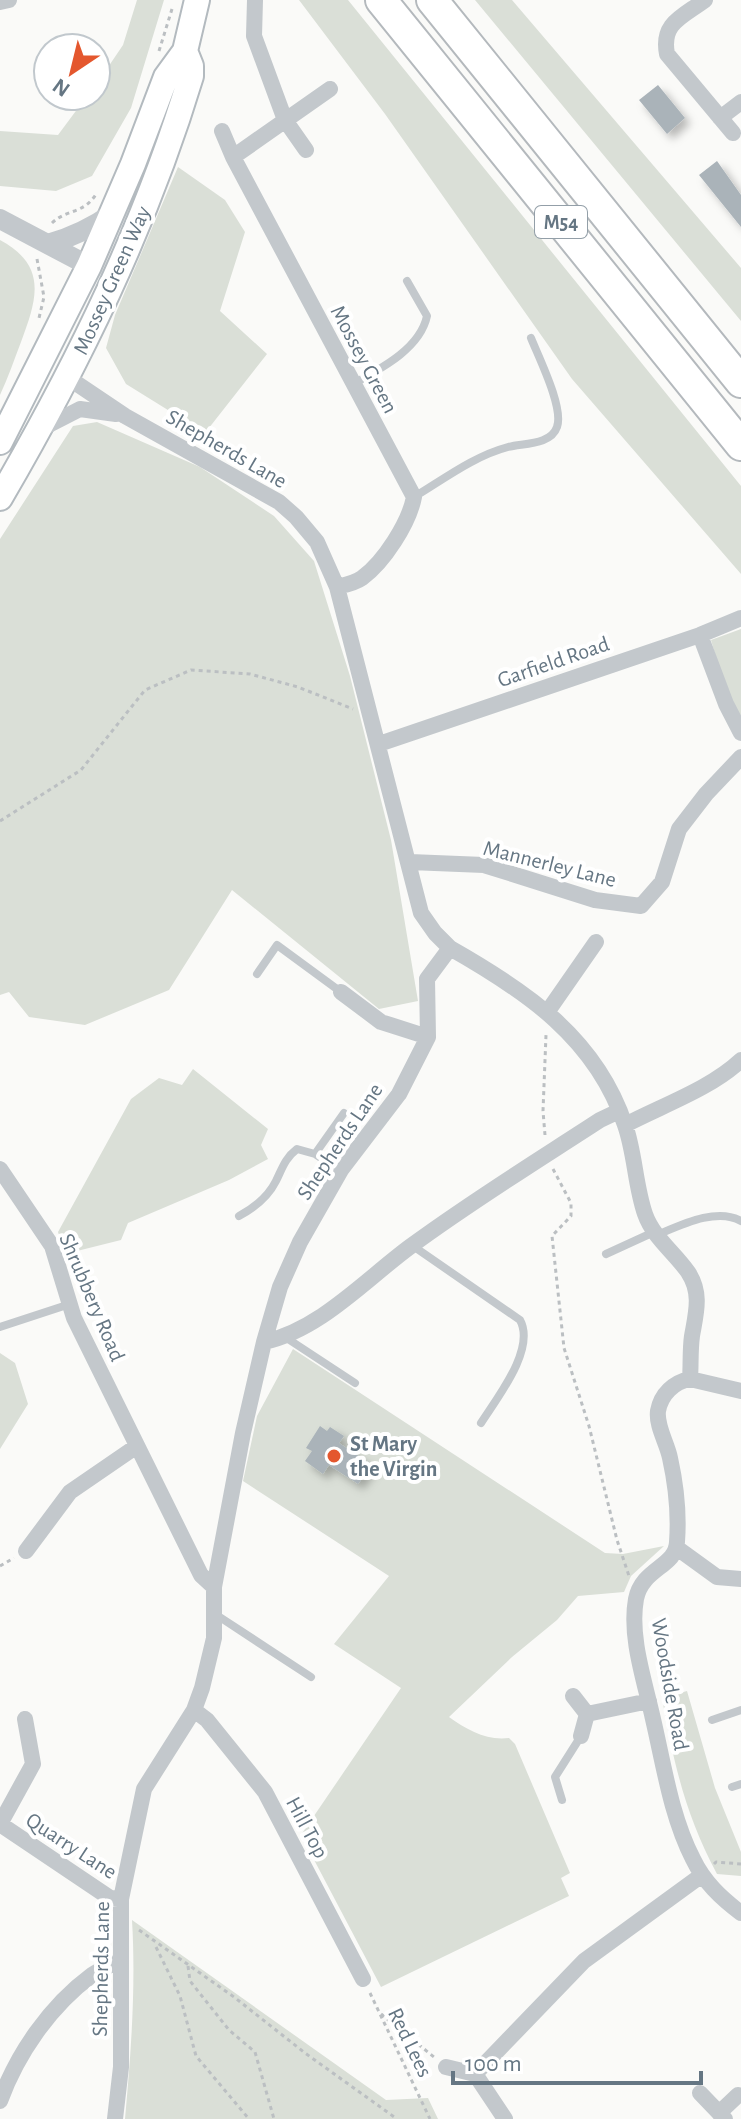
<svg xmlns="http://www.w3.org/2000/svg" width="741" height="2119" viewBox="0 0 741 2119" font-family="'Alegreya Sans',sans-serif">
  <defs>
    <filter id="shadow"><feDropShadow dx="5.5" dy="5.5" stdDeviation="4" flood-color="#0004"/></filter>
  </defs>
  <rect width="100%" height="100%" fill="#fafaf8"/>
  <path fill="#dadfd7" d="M137,0H164L131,108L92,176L56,191L0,186V131L58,135L87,96H96V85L123,45Z
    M299,0H348L741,486V574L572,379L385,114Z
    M475,0H512L741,268V321Z
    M178,167L225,200L245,232L220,311L267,354L205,433L126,384L106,348L115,315Z
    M0,240C48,266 37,299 21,342C14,360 8,378 0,395Z
    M97,422L200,467L274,516L314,561L350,676L391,840L418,1001L379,1009L232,890L169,990L85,1025L29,1017L9,992L0,995V539L73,426Z
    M741,629V722L727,696L711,640Z
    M193,1069L268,1129L261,1145L268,1159L229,1180L128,1223L121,1240L65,1254L58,1232L131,1099L159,1078L182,1085Z
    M293,1349L605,1553L623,1554L664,1546L631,1576L624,1592L578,1596L557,1620L512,1657L449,1717C467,1730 487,1741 509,1738L515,1744L570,1873L561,1878L569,1896L381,1987L301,1835L401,1688L334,1644L389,1576L243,1481L257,1416Z
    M0,1353L15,1363L28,1404L0,1449Z
    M687,1691L715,1788L741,1852V1876L717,1874C685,1814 674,1764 662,1698Z
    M132,1920L386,2100L428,2098L438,2119H125C131,2053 136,1986 132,1920Z"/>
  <path fill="#aab3b9" filter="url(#shadow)" d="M658,85L685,118L667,134L639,100Z
    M717,161L741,195V227L699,175Z
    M320,1426L327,1431L330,1427L344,1436L339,1443L372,1465L358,1484L329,1465L323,1474L305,1461L312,1451L306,1448Z"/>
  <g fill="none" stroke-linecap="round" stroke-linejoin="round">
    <defs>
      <path id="secondary" d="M0,442L89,266L133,164L166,77L185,51L197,0
        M0,498C78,364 146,225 191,76V66L185,51"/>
      <path id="motorway" d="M381,0L741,445
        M432,0L741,382"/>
    </defs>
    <use href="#secondary" stroke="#b3babf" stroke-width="28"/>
    <use href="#motorway" stroke="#b4b9bd" stroke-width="34"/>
    <path stroke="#bbbfc2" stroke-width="3" stroke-dasharray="4 4" stroke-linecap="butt" d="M159,51L172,9
      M52,223C68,208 83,215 97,193
      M37,259L44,297L39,318
      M0,821L81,770L145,690L191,670L250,674L298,687L353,709
      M545,1135L543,1111L546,1035
      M553,1169L571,1203V1216L552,1236L564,1348L589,1426L617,1540L629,1576
      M0,1566L14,1558
      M714,1864L716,1862L741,1864
      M139,1930L234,1997L305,2053L397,2119
      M156,1947L180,1996L196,2056L249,2119
      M188,1966L190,1981L229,2030L255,2052L274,2119
      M370,1993L430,2119
      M381,2014L434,2057"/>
    <path stroke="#c3c8cc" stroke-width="8" d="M353,384C380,369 420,349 427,316L407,281
      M414,497C444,479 474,456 508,447C523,443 551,445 557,427C564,408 539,358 531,338
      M257,974L277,945L341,992
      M315,1154L344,1113
      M239,1216C254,1208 268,1197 276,1181C282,1169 285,1158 297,1149L315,1154L340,1171
      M657,1235C681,1225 717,1207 741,1221
      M413,1246L520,1320C536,1349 497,1398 481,1423
      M606,1254L654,1232
      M0,1327L70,1304
      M285,1337L355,1383
      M215,1614L311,1677
      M712,1720L741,1710
      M732,1787L741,1784
      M562,1800L555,1777L581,1736"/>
    <path stroke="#c3c8cc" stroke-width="16" d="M255,0L254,36L285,120L306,150
      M705,0C682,17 661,23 667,54L733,133
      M0,2L9,0
      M720,118L741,102
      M222,131L233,157L414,497C409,523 384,562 362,578C355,583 345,585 337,587
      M233,157L330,89
      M67,377L125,416L279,502L296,517L317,542L337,587L421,913L435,933L450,948L427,979L428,1037L399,1094L341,1170L300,1242L280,1287L264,1342L243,1433L214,1587V1638L202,1688L194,1710L144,1789L121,1899V2067L115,2119
      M41,429L80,409L116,414
      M700,635L726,704L741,733
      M379,744L700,635L741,618
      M410,862L484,865L595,900L641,906L662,882L679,829L706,794L741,757
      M450,948C526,991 596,1038 625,1125C635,1153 635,1185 645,1214C653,1237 674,1252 688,1272C702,1293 696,1313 692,1336C690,1350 691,1365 690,1379C674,1382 661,1394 658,1411C656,1426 667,1443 670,1458C676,1485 679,1515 677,1542C676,1567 642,1568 636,1599C629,1637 645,1682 653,1719C664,1766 671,1816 693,1859C704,1882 721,1898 741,1913
      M341,992L381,1022L428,1037
      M548,1011L596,942
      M625,1125C663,1105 710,1089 741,1060
      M0,1169L52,1246L74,1318L201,1575L214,1587
      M264,1342C320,1330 366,1279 411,1246C472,1201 537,1161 600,1120L619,1111
      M690,1379L741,1391
      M677,1548L717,1577L741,1579
      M26,1551L70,1492L137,1446
      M573,1696L587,1714L581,1736
      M194,1710L207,1720L265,1792L363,1979
      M587,1714L649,1701
      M0,1824L110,1898L121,1899
      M0,1824L33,1764L25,1719
      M446,2067L475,2074L505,2119
      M475,2074L584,1961L702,1875
      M700,2093L725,2119
      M0,2101C17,2054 50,2006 92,1975C100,1969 111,1965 120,1961
      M719,2113L738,2095"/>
    <path stroke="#c3c8cc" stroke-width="20" d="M0,219L89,266
      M48,244C73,237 92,228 113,213"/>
    <use href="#secondary" stroke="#fff" stroke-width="24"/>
    <use href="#motorway" stroke="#fff" stroke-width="30"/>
  </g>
  <circle fill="#e4572e" stroke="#fff" stroke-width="3" cx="334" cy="1456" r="8"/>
  <g text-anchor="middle" stroke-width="8" stroke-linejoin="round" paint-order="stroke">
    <rect fill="#fff" stroke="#939fa8" stroke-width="2" x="535" y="206" width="52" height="32" rx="6"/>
    <g font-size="20" font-weight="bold" fill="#657683">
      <text x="561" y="229">M54</text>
    </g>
    <g font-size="22" fill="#657683" stroke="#fff">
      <text transform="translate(111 280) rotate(-66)" y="8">Mossey Green Way</text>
      <text transform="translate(365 359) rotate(62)" y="8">Mossey Green</text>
      <text transform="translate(227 448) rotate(30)" y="8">Shepherds Lane</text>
      <text transform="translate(553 661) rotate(-19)" y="8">Garfield Road</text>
      <text transform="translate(550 863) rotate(14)" y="8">Mannerley Lane</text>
      <text transform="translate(339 1141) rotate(-56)" y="8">Shepherds Lane</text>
      <text transform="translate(93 1297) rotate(67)" y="8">Shrubbery Road</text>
      <text transform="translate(671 1684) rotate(80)" y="8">Woodside Road</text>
      <text transform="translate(308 1827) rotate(62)" y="8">Hill Top</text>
      <text transform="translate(72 1845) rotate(33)" y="8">Quarry Lane</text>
      <text transform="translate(100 1969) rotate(-89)" y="8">Shepherds Lane</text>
      <text transform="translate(411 2042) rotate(64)" y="8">Red Lees</text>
    </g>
    <g font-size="22" font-weight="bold" fill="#657683" stroke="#fff" text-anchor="start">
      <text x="350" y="1451">St Mary<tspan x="350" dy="25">the Virgin</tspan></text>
    </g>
  </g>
  <g transform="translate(72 72) rotate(215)"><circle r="38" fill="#ffffff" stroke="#c1c8cd" stroke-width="2"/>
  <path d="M0-6L14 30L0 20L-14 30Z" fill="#e4572e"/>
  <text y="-12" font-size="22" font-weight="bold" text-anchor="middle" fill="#657683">N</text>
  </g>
  <path d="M453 2071v12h248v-12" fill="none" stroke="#657683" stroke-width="4"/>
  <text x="465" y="2071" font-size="24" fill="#657683" stroke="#ffffff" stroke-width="6" paint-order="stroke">100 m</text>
</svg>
